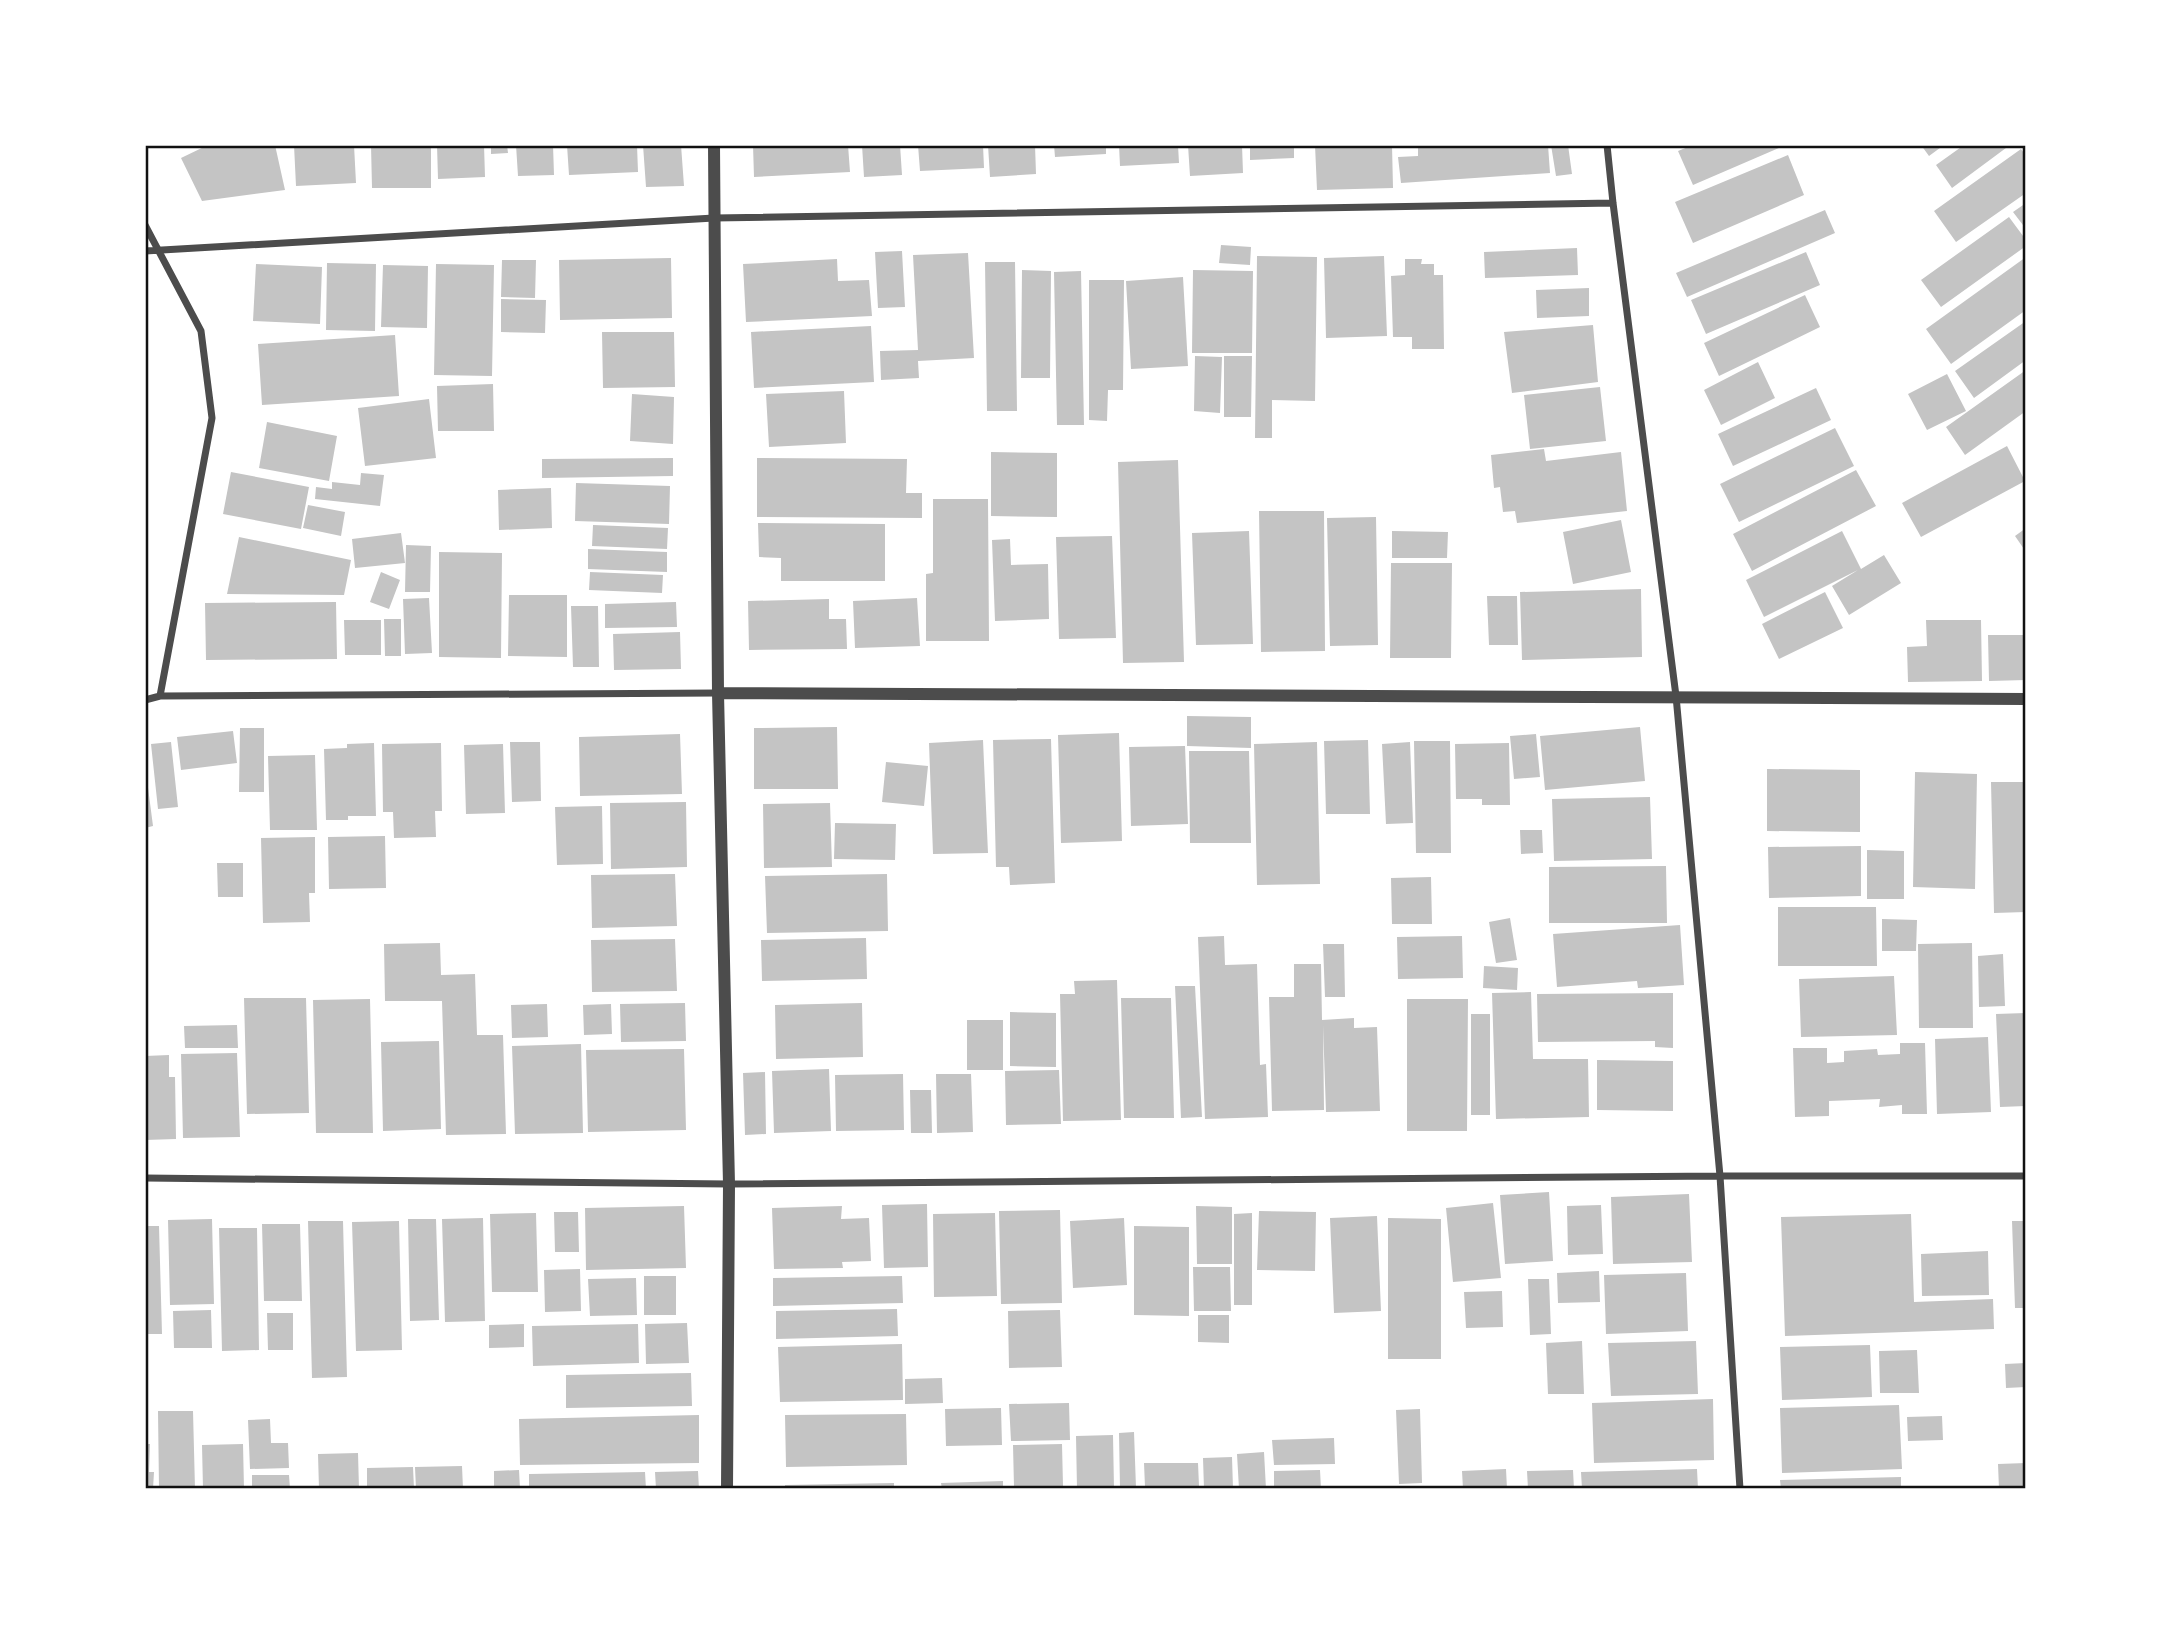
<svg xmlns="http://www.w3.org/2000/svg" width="2171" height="1634" viewBox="0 0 2171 1634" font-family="Spectral,serif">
  <rect width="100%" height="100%" fill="#fff"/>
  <path fill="#c4c4c4" d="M208,145H275L285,190L202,201L181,158Z
    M294,145H354L356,183L296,186Z
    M371,145H431V188H372Z
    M437,145H484L485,177L438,179Z
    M491,145H507L508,153L491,154Z
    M516,145H553L554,175L518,176Z
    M567,145H637L638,172L569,175Z
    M643,145H681L684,186L646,187Z
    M753,145H848L850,172L754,177Z
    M862,145H900L902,175L864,177Z
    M918,145H983L984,168L920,171Z
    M988,145H1035L1036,174L990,177Z
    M1054,145H1106V154L1055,157Z
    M1119,145H1178L1179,163L1120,166Z
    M1188,145H1242L1243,173L1190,176Z
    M1250,145H1294V158L1250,160Z
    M1315,145H1392L1393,188L1317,190Z
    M1418,145H1548L1550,173L1401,183L1398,157L1418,156Z
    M1551,145H1568L1572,174L1556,176Z
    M1693,145H1786L1693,185L1678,151Z
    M1921,145H1944L1929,156Z
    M1964,145H2010L1952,188L1936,165Z
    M2021,149L2026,156V193L1956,242L1934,211Z
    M1788,155L1804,195L1693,243L1675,202Z
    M2026,203V229L2013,212Z
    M1825,210L1835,233L1687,297L1676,273Z
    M2009,217L2026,240V246L1941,307L1921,280Z
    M1221,245L1251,247L1250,265L1219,263Z
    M1577,248L1578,275L1485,278L1484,252Z
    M902,251L905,307L878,308L875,252Z
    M1806,252L1820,285L1706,334L1691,300Z
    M968,253L974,358L918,361L919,378L881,380L880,351L918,350L913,255Z
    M1257,256L1317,257L1315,401L1272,400V438H1255Z
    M1384,256L1387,336L1326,338L1324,258Z
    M2026,257V310L1951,364L1926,329Z
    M671,258L672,318L560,320L559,260Z
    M837,259L838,281L869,280L872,316L746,322L743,264Z
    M1405,259H1422L1421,264H1434V275H1443L1444,349H1412V337H1393L1391,276L1405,275Z
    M502,260H536L535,298L501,297Z
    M985,262H1015L1017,411H987Z
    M327,263L376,264L375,331L326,330Z
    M256,264L322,267L320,324L253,321Z
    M436,264L494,265L492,376L434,375Z
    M383,265L428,266L427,328L381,327Z
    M1022,270L1051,271L1050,378H1021Z
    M1193,270L1253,271L1252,353H1192Z
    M1081,271L1084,425H1057L1054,272Z
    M1183,277L1188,366L1131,369L1126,281Z
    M1089,280H1124L1123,390H1108L1107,421L1089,420Z
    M1589,288V316L1537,318L1536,290Z
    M1805,295L1820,327L1719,376L1704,343Z
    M501,299L546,300L545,333L501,332Z
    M2026,321V360L1974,398L1955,371Z
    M1593,325L1598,382L1512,393L1504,332Z
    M871,326L874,382L754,388L751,332Z
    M602,332H674L675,387L603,388Z
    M395,335L399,396L262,405L258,344Z
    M1195,356L1222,357L1220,413L1194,411Z
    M1224,356H1252L1251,417H1224Z
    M1758,362L1775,398L1721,425L1704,390Z
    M2026,370V411L1965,455L1946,427Z
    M1947,374L1966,411L1927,430L1908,394Z
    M493,384L494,431H438L437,386Z
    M1600,387L1606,441L1530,449L1524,395Z
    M1816,388L1831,420L1733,466L1718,434Z
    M844,391L846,443L769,447L766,394Z
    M632,394L674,397L673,444L630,441Z
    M429,399L436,458L365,466L358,408Z
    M267,422L337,436L329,481L259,468Z
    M1835,428L1854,466L1739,522L1720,484Z
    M2007,446L2025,481L1921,537L1902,503Z
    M1544,449L1546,461L1621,452L1627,511L1517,523L1515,511L1503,512L1500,487L1494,488L1491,455Z
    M991,452L1057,453V517L991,516Z
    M673,458V476L542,478V459Z
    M757,458L907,459L906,493H922V518L757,517Z
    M1178,460L1184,662L1123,663L1118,462Z
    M1856,470L1876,506L1752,571L1733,534Z
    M231,472L309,487L301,529L223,514Z
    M361,473L384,475L380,506L315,499L316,487L332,489V482L360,485Z
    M576,483L670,486L669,524L575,521Z
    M551,488L552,528L499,530L498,490Z
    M933,499H988L989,641H926V574L933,573Z
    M308,505L345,512L341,536L303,528Z
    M1259,511H1324L1325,651L1261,652Z
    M1376,517L1378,645L1330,646L1327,518Z
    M1621,520L1631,572L1573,584L1563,532Z
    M758,523L885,524V581H781V558L759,557Z
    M593,525L668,528L667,549L592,546Z
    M2026,528V552L2015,536Z
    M1249,531L1253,644L1196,645L1192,533Z
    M1392,531L1448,532L1447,558H1392Z
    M1842,531L1861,569L1884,555L1901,583L1849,615L1832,586L1858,570L1764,617L1746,580Z
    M401,533L405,563L355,568L352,539Z
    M1112,536L1116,638L1059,639L1056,537Z
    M239,537L351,560L344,595L227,594Z
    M1010,539L1011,565L1048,564L1049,619L995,621L992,540Z
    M406,545L431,546L430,592H405Z
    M588,549L667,552V572L588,569Z
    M439,552L502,553L501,658L439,657Z
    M1391,563H1452L1451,658H1390Z
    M381,572L400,580L389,609L370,602Z
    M590,572L663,575L662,593L589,590Z
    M1641,589L1642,657L1522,660L1520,592Z
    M1825,592L1843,628L1779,659L1762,624Z
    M509,595H567V657L508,656Z
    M1487,596H1517L1518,645H1489Z
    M429,598L432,653L405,654L403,599Z
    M917,598L920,646L855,648L853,601Z
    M829,599V619H846L847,649L749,650L748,601Z
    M336,602L337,659L206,660L205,603Z
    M676,602L677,627L605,628V604Z
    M571,606H598L599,667H573Z
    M384,619H401V656H385Z
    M344,620H381V655H345Z
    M1926,620H1981L1982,681L1908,682L1907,647L1927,646Z
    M680,632L681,669L614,670L613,634Z
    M1988,635H2026V680L1989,681Z
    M1187,716L1251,717V748L1187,746Z
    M837,727L838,789H754V728Z
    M1640,727L1645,781L1545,790L1540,736Z
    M240,728H264V792H239Z
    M233,731L237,763L181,770L177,737Z
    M1119,733L1122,841L1061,843L1058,735Z
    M680,734L682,794L580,796L579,737Z
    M1536,734L1540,777L1514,779L1510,736Z
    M1051,739L1055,883L1010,885L1009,867H996L993,740Z
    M983,740L988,853L933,854L929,743Z
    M1368,740L1370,814H1326L1324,741Z
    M1414,741H1450L1451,853H1416Z
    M171,742L178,807L158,809L151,744Z
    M510,742H540L541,801L512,802Z
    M1317,742L1320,884L1257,885L1254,744Z
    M1410,742L1413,823L1386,824L1382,744Z
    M374,743L376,816H348V820H326L324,749L347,748V744Z
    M441,743L442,811H435L436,837L394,838L393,812H383L382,744Z
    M1509,743L1510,805H1482V799H1456L1455,744Z
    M503,744L505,813L466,814L464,745Z
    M1185,746L1188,824L1131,826L1129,747Z
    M1189,751H1249L1251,843H1190Z
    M315,755L317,830H270L268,756Z
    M886,762L928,766L924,806L882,802Z
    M1767,769L1860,770V832L1767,831Z
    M1915,772L1977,774L1975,889L1913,887Z
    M147,780L153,826L145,828V781Z
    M1991,782H2026V912L1994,913Z
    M1650,797L1652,859L1554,861L1552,799Z
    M686,802L687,867L611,869L610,803Z
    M830,803L832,867L764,868L763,804Z
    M602,806L603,864L557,865L555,807Z
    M835,823L896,824L895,860L834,859Z
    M1520,830H1542L1543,853L1521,854Z
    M385,836L386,888L329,889L328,837Z
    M315,837V893H309L310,922L263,923L261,838Z
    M1861,846V896L1769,898L1768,847Z
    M1867,850L1904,851V899H1867Z
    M217,863H243V897H218Z
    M1666,866L1667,923H1549V867Z
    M675,874L677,926L592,928L591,875Z
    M887,874L888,931L767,933L765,876Z
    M1431,877L1432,924H1392L1391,878Z
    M1778,907H1876L1877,966H1778Z
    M1510,918L1517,960L1496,963L1489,922Z
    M1882,919L1917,920L1916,951H1882Z
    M1680,925L1684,985L1638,988L1637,981L1557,987L1553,934Z
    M1224,936L1225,965L1257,964L1260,1065L1266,1064L1268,1117L1205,1119L1198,937Z
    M1462,936L1463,978L1398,979L1397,937Z
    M866,938L867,979L762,981L761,940Z
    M675,939L677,991L592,992L591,940Z
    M440,943L441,975L475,974L477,1035H503L506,1134L446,1135L442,1001H385L384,944Z
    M1972,943L1973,1028H1919L1918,944Z
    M1323,944H1344L1345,997H1325Z
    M2003,954L2005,1006L1979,1007L1978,956Z
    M1294,964H1321L1322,1020L1354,1018V1028L1377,1027L1380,1111L1326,1112L1323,1025L1324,1110L1272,1111L1269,997H1294Z
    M1484,966L1518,968L1517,990L1483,988Z
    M1894,976L1897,1035L1801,1037L1799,979Z
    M1117,980L1121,1120L1063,1121L1060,994H1075L1074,981Z
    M1175,986H1195L1202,1117L1181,1118Z
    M1531,992L1533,1059H1588L1589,1117L1496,1119L1492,993Z
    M1673,993V1048L1655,1047V1041L1538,1042L1537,994Z
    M244,998H306L309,1113L247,1114Z
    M1121,998H1171L1174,1118H1124Z
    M370,999L373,1133H316L313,1000Z
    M1407,999H1468L1467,1131H1407Z
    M685,1003L686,1041L621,1042L620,1004Z
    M862,1003L863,1057L776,1059L775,1005Z
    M547,1004L548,1037L512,1038L511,1005Z
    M611,1004L612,1034L584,1035L583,1005Z
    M1010,1012L1056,1013V1067L1010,1066Z
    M2026,1013V1106L2000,1107L1996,1014Z
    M1471,1014H1490V1115H1471Z
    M967,1020H1003V1070H967Z
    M237,1025L238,1048H185L184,1026Z
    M1988,1037L1991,1112L1937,1114L1935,1039Z
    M439,1041L441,1129L383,1131L381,1042Z
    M1900,1043H1925L1927,1114H1902V1105L1879,1107L1880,1099L1829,1101V1116L1795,1117L1793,1048H1827V1063L1844,1062V1051L1877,1049L1878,1055L1900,1054Z
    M581,1044L583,1133L515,1134L512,1046Z
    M684,1049L686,1130L588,1132L586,1050Z
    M237,1053L240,1137L183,1138L181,1054Z
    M169,1055V1077H175L176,1139L145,1140V1056Z
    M1597,1060L1673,1061V1111L1597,1110Z
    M829,1069L831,1131L774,1133L772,1071Z
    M1059,1070L1061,1124L1006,1125L1005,1071Z
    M765,1072L766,1134L745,1135L743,1073Z
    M903,1074L904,1130L836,1131L835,1075Z
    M936,1074H971L973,1132L937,1133Z
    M910,1090H931L932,1133H911Z
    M1549,1192L1553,1261L1505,1264L1500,1195Z
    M1689,1194L1692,1262L1613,1264L1611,1197Z
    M1493,1203L1501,1278L1453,1282L1446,1208Z
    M927,1204L928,1267L884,1268L882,1205Z
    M1601,1205L1603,1254L1568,1255L1567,1206Z
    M684,1206L686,1268L586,1270L585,1208Z
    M842,1206L841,1219L869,1218L871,1261L842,1262L843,1268L774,1269L772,1208Z
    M1196,1206L1232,1207V1264H1197Z
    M1060,1210L1062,1303L1001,1304L999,1211Z
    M1259,1211L1316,1212L1315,1271L1257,1270Z
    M554,1212H578L579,1252H555Z
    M536,1213L538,1292H492L490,1214Z
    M995,1213L997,1296L934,1297L933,1214Z
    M1252,1213V1305H1234V1214Z
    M1911,1214L1914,1302L1993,1299L1994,1329L1785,1336L1781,1217Z
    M1377,1216L1381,1311L1334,1313L1330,1218Z
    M483,1218L485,1321L445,1322L442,1219Z
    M1124,1218L1127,1285L1073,1288L1070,1221Z
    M1388,1218L1441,1219V1359H1388Z
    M212,1219L214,1304L170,1305L168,1220Z
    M408,1219H436L439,1320L410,1321Z
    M308,1221H343L347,1377L312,1378Z
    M399,1221L402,1350L356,1351L352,1222Z
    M2012,1221H2026V1308H2015Z
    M262,1224H300L302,1301H264Z
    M145,1226H159L162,1334H145Z
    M1134,1226L1189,1227V1316L1134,1315Z
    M219,1228H257L259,1350L222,1351Z
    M1988,1251L1989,1295L1922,1296L1921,1254Z
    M1193,1267H1230L1231,1311H1194Z
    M580,1269L581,1311L545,1312L544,1270Z
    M1599,1271L1600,1302L1558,1303L1557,1273Z
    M1686,1273L1688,1331L1606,1334L1604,1275Z
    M644,1276H676V1315H644Z
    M902,1276L903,1303L773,1306V1278Z
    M636,1278L637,1315L590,1316L588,1279Z
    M1528,1279H1549L1551,1334L1530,1335Z
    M1502,1291L1503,1327L1466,1328L1464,1292Z
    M897,1309L898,1336L776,1339V1311Z
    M211,1310L212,1348H174L173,1311Z
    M1060,1310L1062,1367L1009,1368L1008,1311Z
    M267,1313H293V1350H268Z
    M1198,1315H1229V1343L1198,1342Z
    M687,1323L689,1363L646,1364L645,1324Z
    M524,1324V1347L489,1348V1325Z
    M638,1324L639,1363L533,1366L532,1326Z
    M1582,1341L1584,1394H1548L1546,1343Z
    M1696,1341L1698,1394L1611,1396L1608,1343Z
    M902,1344L903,1400L780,1402L778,1347Z
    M1870,1345L1872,1397L1782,1400L1780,1347Z
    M1917,1350L1919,1393H1880L1879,1351Z
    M2026,1363V1387L2006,1388L2005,1364Z
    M691,1373L692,1406L566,1408V1375Z
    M942,1378L943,1403L905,1404V1379Z
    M1713,1399L1714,1460L1594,1463L1592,1403Z
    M1069,1403L1070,1440L1011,1441L1009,1404Z
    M1899,1405L1902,1469L1782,1473L1780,1408Z
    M1001,1408L1002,1445L946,1446L945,1409Z
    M1420,1409L1422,1483L1399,1484L1396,1410Z
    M158,1411H193L195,1489H159Z
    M906,1414L907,1465L786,1467L785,1415Z
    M699,1415V1463L520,1465L519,1419Z
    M1942,1416L1943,1440L1908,1441L1907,1417Z
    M270,1419L271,1443H288L289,1468L250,1469L248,1420Z
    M1134,1432L1136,1488H1120L1119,1433Z
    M1113,1435L1114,1489H1077L1076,1436Z
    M1334,1438L1335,1464L1274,1465L1272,1440Z
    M145,1444H150L149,1472H154L153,1489H145Z
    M243,1444L244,1489H203L202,1445Z
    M1062,1444L1063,1486L1014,1487L1013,1445Z
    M1264,1452L1266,1489H1239L1237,1454Z
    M358,1453L359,1489H319L318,1454Z
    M1232,1457L1233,1489H1204L1203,1458Z
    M1144,1463H1198L1199,1486L1145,1487Z
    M2026,1463V1489H1999L1998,1464Z
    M462,1466L463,1489H416L415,1467Z
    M413,1467L414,1489H367V1468Z
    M1506,1469L1507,1489H1463L1462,1471Z
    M1697,1469L1698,1489H1582L1581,1472Z
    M519,1470L520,1489H494V1471Z
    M1320,1470L1321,1489H1274V1471Z
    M1573,1470L1574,1489H1528L1527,1471Z
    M698,1471L699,1489H656L655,1472Z
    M645,1472L646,1489H529V1474Z
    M252,1475H289L290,1489H252Z
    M1901,1477V1489H1781L1780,1480Z
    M1003,1481V1489H942L941,1483Z
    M894,1483V1489H785V1485Z"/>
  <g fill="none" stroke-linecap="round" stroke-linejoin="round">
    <path stroke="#4c4c4c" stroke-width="7" d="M1607,145L1613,203L1676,696L1720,1176L1740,1489
      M145,225L201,331L212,418L160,696
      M145,251L714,218L1613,203
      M145,700L160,696L718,693
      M145,1178L729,1184L1720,1176H2026"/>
    <path stroke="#4c4c4c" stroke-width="12" d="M714,145L718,693L729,1184L727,1489
      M718,693L2026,699"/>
  </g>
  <rect width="2171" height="1634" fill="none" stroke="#ffffff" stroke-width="294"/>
  <rect x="147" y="147" width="1877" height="1340" fill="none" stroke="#111" stroke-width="2.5"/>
</svg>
